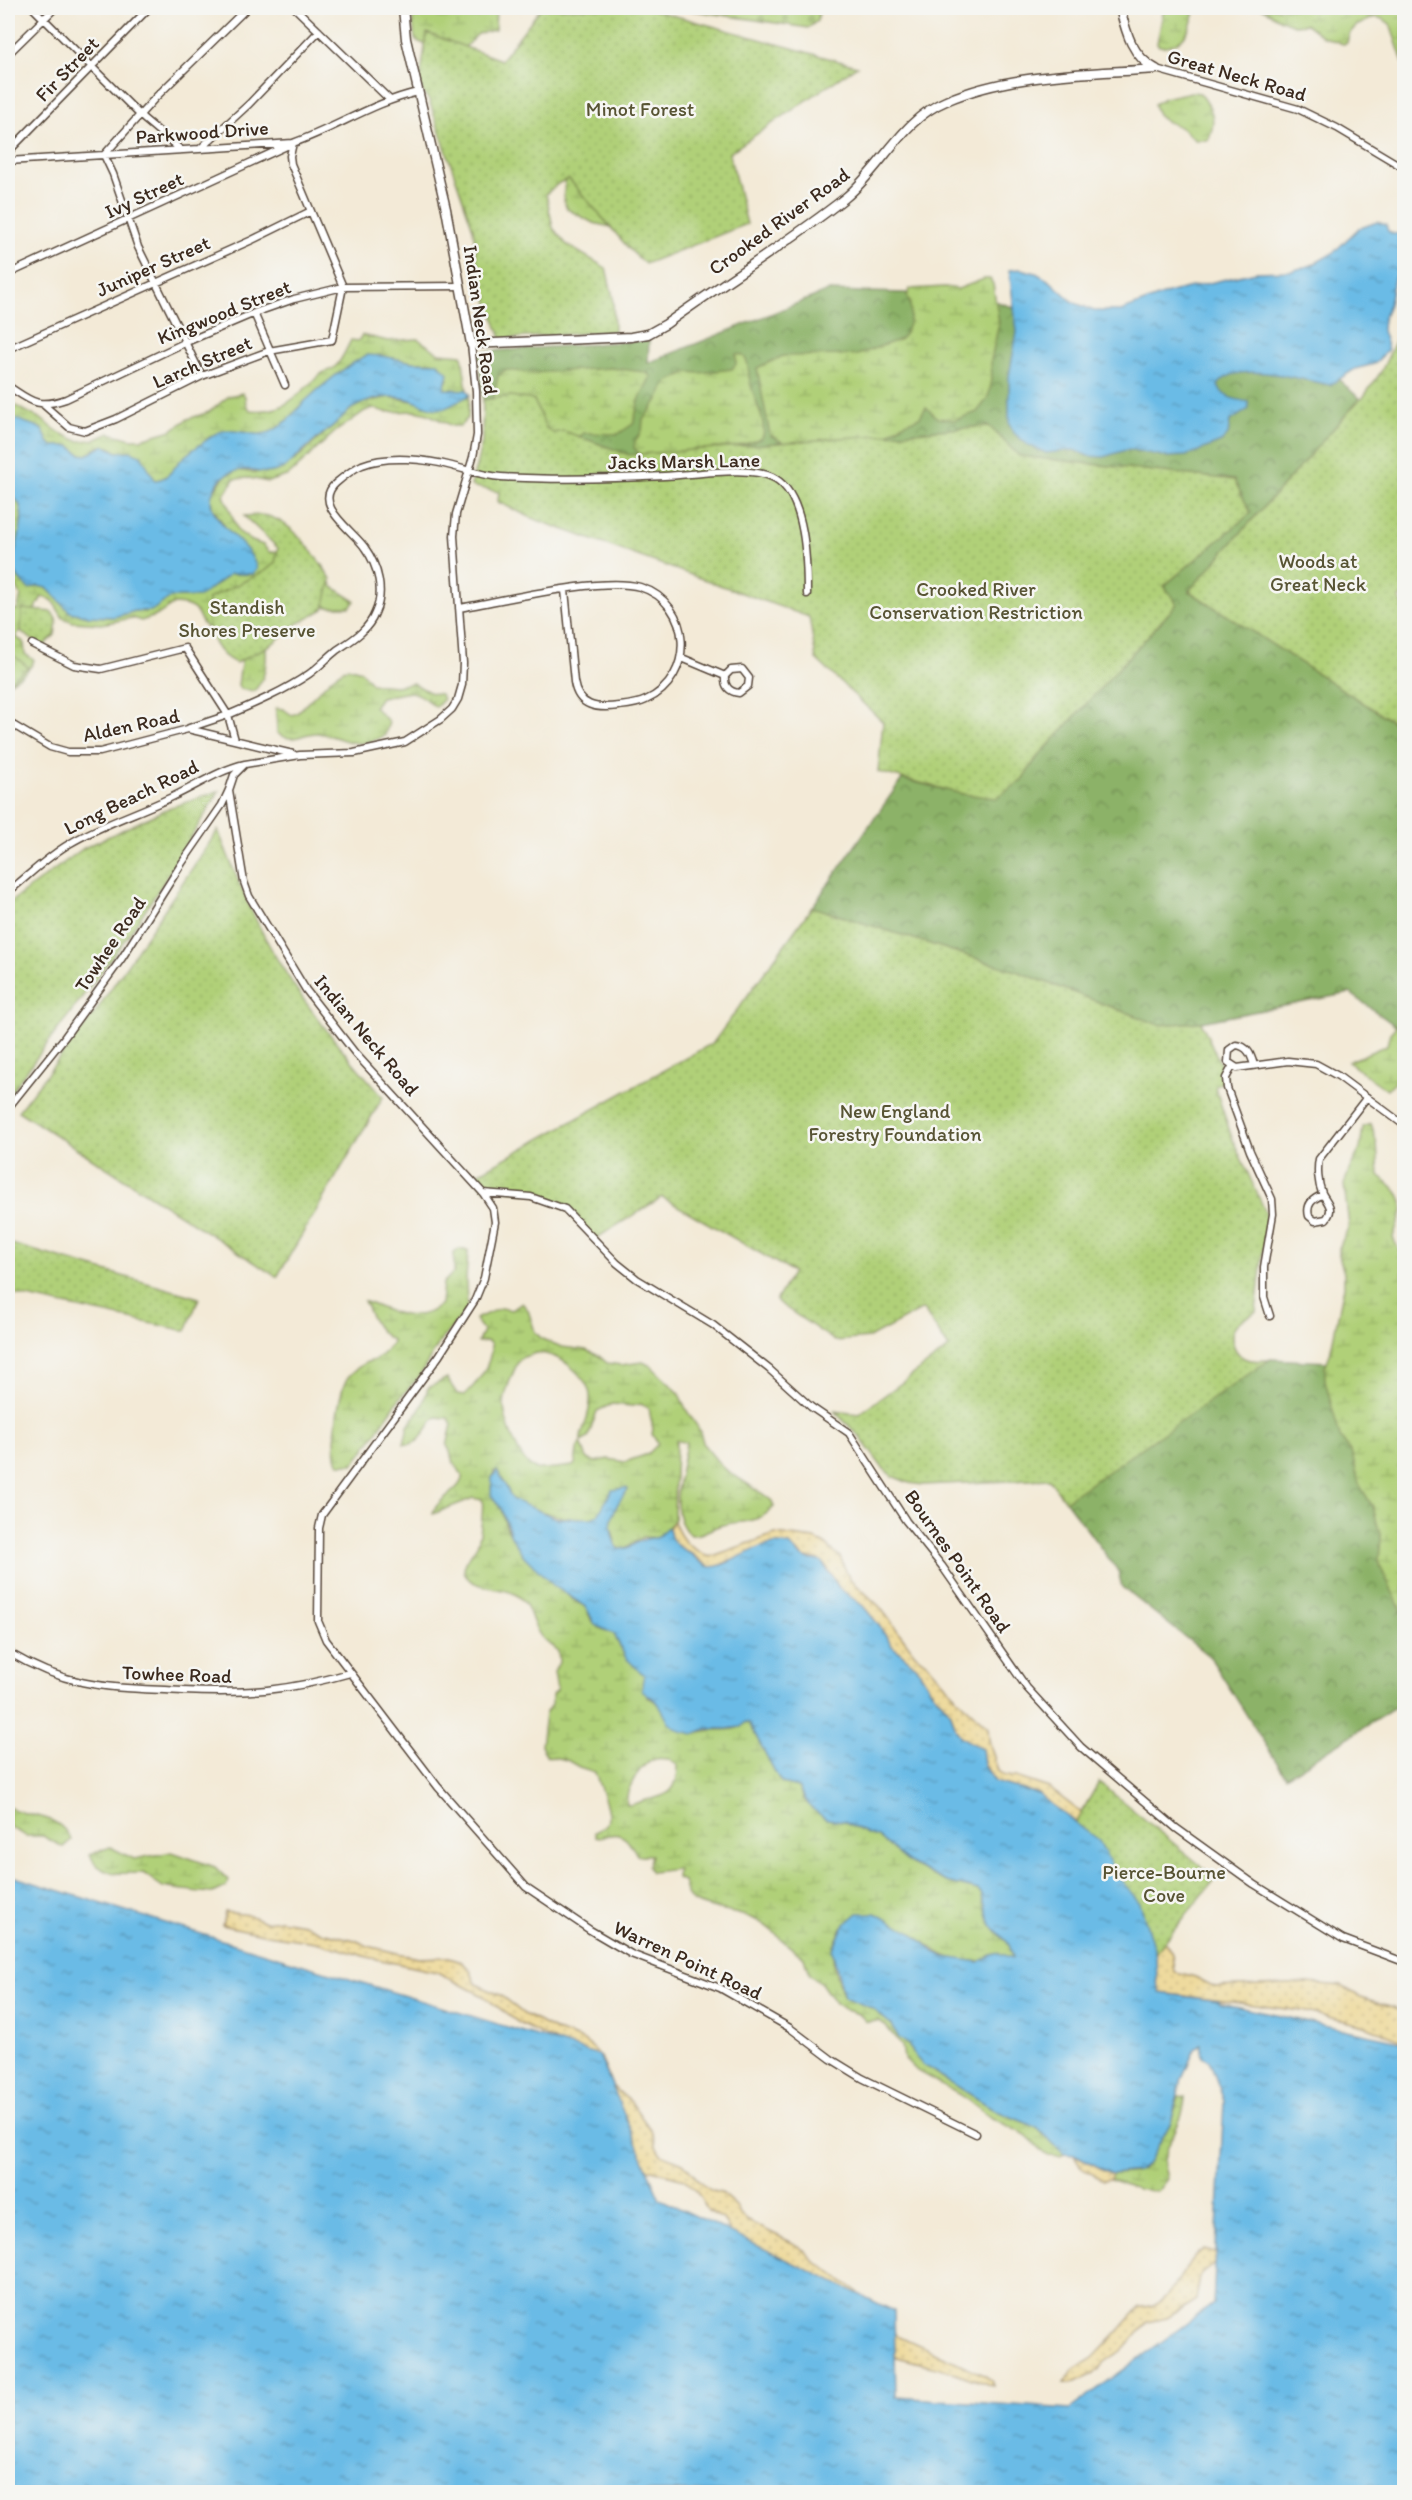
<svg xmlns="http://www.w3.org/2000/svg" width="1412" height="2500" viewBox="0 0 1412 2500" font-family="Itim,sans-serif">
  <defs>
    <pattern id="forest-crowns" width="20" height="18" patternUnits="userSpaceOnUse" patternTransform="scale(1.5)"><rect width="20" height="18" fill="#8cb268"/><path d="M2 6a3 3 0 1 1 6 0M12 15a3 3 0 1 1 6 0" fill="none" stroke="#749155"/></pattern>
    <pattern id="wetland-marsh" width="20" height="14" patternUnits="userSpaceOnUse" patternTransform="scale(1.5)"><rect width="20" height="14" fill="#b0d078"/><path d="M1 5h8M5 5V1M11 12h8M15 12V8" fill="none" stroke="#98b367"/></pattern>
    <pattern id="sand-dots" width="8" height="8" patternUnits="userSpaceOnUse" patternTransform="scale(1.5)"><rect width="8" height="8" fill="#eeda9e"/><path d="M2 2h.1M6 6h.1" fill="none" stroke="#cdbb88" stroke-width="1.8" stroke-linecap="round"/></pattern>
    <pattern id="cemetery-stones" width="16" height="16" patternUnits="userSpaceOnUse" patternTransform="scale(1.5)"><rect width="16" height="16" fill="#b0d078"/><path d="M2 7V4a2 2 0 0 1 4 0v3zM10 15v-3a2 2 0 0 1 4 0v3z" fill="#98b367"/></pattern>
    <pattern id="park-dots" width="8" height="8" patternUnits="userSpaceOnUse" patternTransform="scale(1.5)"><rect width="8" height="8" fill="#b0d078"/><path d="M2 2h.1M6 6h.1" fill="none" stroke="#98b367" stroke-width="1.8" stroke-linecap="round"/></pattern>
    <pattern id="water-ripples" width="26" height="14" patternUnits="userSpaceOnUse" patternTransform="scale(1.5)"><rect width="26" height="14" fill="#6bbbe6"/><path d="M2 4q2-2 4 0t4 0M15 11q2-2 4 0t4 0" fill="none" stroke="#5998ba"/></pattern>
  </defs>
  <rect width="100%" height="100%" fill="#f6f6f2"/>
  <filter id="ink" filterUnits="userSpaceOnUse"><feTurbulence type="fractalNoise" baseFrequency=".0167" numOctaves="2"/><feDisplacementMap in="SourceGraphic" scale="12" xChannelSelector="R" yChannelSelector="G"/><feConvolveMatrix kernelMatrix="1 2 1 2 8 2 1 2 1" color-interpolation-filters="sRGB"/></filter>
  <filter id="wash" filterUnits="userSpaceOnUse"><feTurbulence type="fractalNoise" baseFrequency=".008" numOctaves="4" result="noise"/><feDisplacementMap in="SourceGraphic" scale="24" xChannelSelector="R" yChannelSelector="G"/><feGaussianBlur stdDeviation="1.35" result="paint"/><feColorMatrix in="noise" values="0 0 0 0 0 0 0 0 0 0 0 0 0 0 0 0 0 1.4 0 .05"/><feComposite in="paint" operator="in"/></filter>
  <g filter="url(#wash)">
    <rect width="100%" height="100%" fill="#f3ead7"/>
    <path fill="url(#forest-crowns)" stroke="#646e43" stroke-width="1.5" d="M828,291L906,293L995,301L1048,319L1288,333L1360,399L1189,591L1404,729V1032L1350,993L1201,1022L1159,1025L1016,971L812,907L902,779L963,794L1021,781L1036,759L1177,604L1164,586L1250,513L1234,480L1019,456L988,426L629,455L564,431L497,397L483,400L479,352L649,340L648,363Z
      M1270,1359L1387,1365L1404,1423V1702L1286,1777L1210,1657L1122,1587L1118,1571L1065,1500Z"/>
    <path fill="url(#wetland-marsh)" stroke="#767d4b" stroke-width="1.5" fill-rule="evenodd" d="M411,8H496L495,30L478,34L464,48L426,45L415,40Z
      M1164,8H1194C1193,28 1183,48 1159,46L1157,43Z
      M1262,8H1404V65L1390,24L1383,19L1375,17L1356,26L1349,34L1347,43L1343,44L1322,36L1306,24L1294,25L1281,20Z
      M1191,92L1200,93C1213,109 1217,121 1208,140H1195C1191,137 1187,132 1183,129C1169,119 1160,126 1154,104L1164,98Z
      M565,175L633,232L593,223L567,209L564,201Z
      M984,279H990L993,284L999,323L991,360L992,380L988,398L977,412L955,420L938,418L926,407L920,417L903,424L880,439L784,443L770,435L757,368L783,356L857,355L901,339C910,329 914,308 907,296L910,289L945,287L958,289Z
      M362,335L388,341L418,339L439,353L462,355L467,390L443,389L448,379L432,362H413L382,356L344,371L315,392L291,418L272,432L259,435L245,432L211,436L177,464L173,471L162,479L155,480L148,468L130,451L117,452L110,447L100,446L87,455L80,454L70,446H53L48,442L43,431L38,427L8,418V402L41,419L60,433L78,441L94,440L110,433L131,439H141L172,430L188,419L209,412L229,396L242,393L245,396L246,405L250,410C287,414 296,395 321,374C325,370 330,371 334,368C341,362 347,348 351,340L358,341Z
      M736,354L742,355C749,360 748,368 749,376C751,395 767,419 763,436L758,440L724,450L646,460L634,448L635,441L642,431L643,420L657,401L667,382L687,372L700,373L732,369L736,364Z
      M611,368L645,372L651,376L640,398L633,424L618,434L584,433L580,436V442L567,445L493,400L498,376L505,370L532,373Z
      M469,396L468,418L460,426H452L428,414L416,411L386,412L372,408L365,411L335,432L289,475L268,482L249,478L234,479L224,495L238,531L252,541L263,545L269,552H280L323,565L333,587L355,601L350,607H317L266,646C267,663 266,679 254,691L240,689L238,685L242,656C232,646 221,638 209,630C194,620 205,605 174,604L156,616L141,621L132,618L101,624L73,622L63,618L52,600L42,597L27,622L15,637L24,642L25,654L34,660C30,672 18,677 8,684V608L17,610L21,596L17,588L12,586L8,588V538L14,517V513L8,507V494C35,505 14,546 12,567L19,579L29,589L39,586L47,588L70,612L89,616L114,617L135,611L145,612L171,597H199L230,574H253L246,549L228,531L212,507L211,496L214,490L225,476L237,470L255,473L295,460L351,409L362,403L389,397L413,401L434,408Z
      M348,667L361,671L372,684L396,686L413,683L431,693L441,694L443,700L436,707L418,694L411,692L381,697L374,707L389,722L385,735C354,753 344,736 317,733C303,732 294,745 277,733L276,708L283,709L292,715L297,713L334,676Z
      M1404,1017V1071L1387,1090L1348,1062L1387,1045L1390,1033Z
      M1371,1124L1377,1144L1379,1175C1393,1188 1408,1194 1400,1219C1398,1226 1394,1230 1393,1238L1399,1250L1404,1254V1616L1381,1568L1379,1559L1381,1538L1373,1507L1359,1484L1352,1454L1340,1437L1325,1381V1367L1330,1354L1344,1287V1273L1339,1255V1248L1349,1226L1344,1184L1350,1168L1360,1149L1363,1127Z
      M459,1249L468,1251L466,1279L467,1309L439,1343L419,1377L400,1398L360,1456L353,1464H339C330,1454 338,1387 349,1376C354,1371 361,1364 367,1362C370,1361 374,1361 376,1359C382,1356 387,1348 393,1343L392,1340C376,1332 371,1316 364,1301C390,1312 417,1326 441,1304L443,1283L454,1272V1253Z
      M522,1303L528,1310L535,1332L542,1339L562,1347L586,1350L599,1356L607,1363L621,1365L643,1362L651,1366L678,1392L687,1411L699,1429L704,1445L723,1468L763,1494L772,1501L774,1507C756,1525 743,1520 722,1525C710,1528 703,1536 690,1535C666,1514 682,1470 686,1443L676,1440L674,1521L657,1538L643,1537L622,1550L616,1546L610,1522L619,1500L628,1490H612C609,1498 605,1509 598,1515C584,1527 527,1509 513,1500L498,1471H494L491,1488L495,1500L501,1509L506,1527L524,1556L573,1600L586,1607L592,1622L600,1628L614,1634L620,1647L644,1675L642,1684L648,1697L658,1703L662,1708L698,1733C712,1726 736,1735 745,1722L749,1723L779,1779L782,1783L798,1787L806,1802L826,1819L844,1821L867,1834L878,1837L907,1861L946,1882L978,1890L981,1893L991,1925L1009,1944L1014,1958C1006,1957 999,1952 991,1955C986,1957 984,1961 979,1961C950,1964 932,1950 912,1932L842,1928C840,1934 836,1939 834,1946C830,1961 838,1982 844,1997L871,2008L892,2025L899,2038L908,2044L912,2053L935,2073L997,2111L1036,2127L1064,2154L1060,2157L1048,2156L1026,2135L992,2118L967,2099L917,2071L904,2058L902,2046L885,2025L879,2021L867,2022L859,2014L846,2010L835,2003L821,1983L809,1974L804,1957C786,1947 775,1929 756,1920C736,1910 712,1912 693,1901C685,1896 686,1890 683,1881L677,1878L678,1869L651,1872L648,1867L651,1855H637C631,1844 624,1832 610,1835C603,1836 601,1838 595,1836V1832C599,1830 605,1827 607,1823C612,1812 598,1784 595,1772L579,1767L567,1760L547,1756L541,1746L545,1714L552,1703V1695L557,1689L554,1672L559,1662L558,1651C551,1646 542,1640 538,1632C529,1618 531,1604 515,1594C503,1587 464,1589 464,1569C464,1562 473,1552 477,1545C480,1539 484,1506 482,1500L473,1498L433,1514C435,1499 463,1490 462,1476C461,1471 456,1468 454,1464C450,1458 452,1452 447,1446L452,1424L448,1418L436,1417C425,1427 422,1447 404,1444L408,1426L422,1406L428,1388L447,1378L457,1394L465,1395C479,1381 492,1365 491,1344L487,1341L478,1342L483,1330L475,1319L500,1308L512,1310ZM536,1353C550,1353 560,1358 570,1366C593,1385 594,1398 585,1424C583,1431 580,1435 581,1442L577,1449L575,1464L573,1466C563,1467 545,1470 536,1469C521,1467 504,1420 504,1406C504,1392 512,1375 518,1362L521,1358ZM612,1404L632,1406L641,1404L649,1409L653,1429L652,1434L658,1444L648,1454L625,1462L608,1459L596,1462L587,1459L581,1442L588,1438L597,1411ZM669,1759L678,1765C678,1791 669,1796 646,1800C639,1802 634,1805 627,1805C624,1792 640,1763 655,1759C659,1758 665,1759 669,1759Z
      M8,1807C31,1819 58,1812 71,1840L63,1847L43,1836H26L8,1826Z
      M110,1847L134,1859L172,1852L215,1867L228,1880L226,1887C221,1889 217,1892 212,1893C208,1893 166,1888 163,1887C156,1883 150,1877 143,1873C123,1873 100,1878 90,1855Z
      M1179,2096L1185,2097C1185,2120 1168,2138 1164,2160C1163,2167 1166,2172 1167,2179L1157,2192L1137,2189L1110,2179L1112,2174L1131,2173L1142,2169L1149,2162L1171,2122Z"/>
    <path fill="url(#sand-dots)" stroke="#94825e" stroke-width="1.5" d="M674,1521C681,1542 690,1548 710,1557L775,1534L815,1539L825,1544L840,1557L849,1578L880,1607L915,1654L927,1663L957,1698L988,1727L989,1740L998,1771L1005,1776L1016,1777L1049,1788L1087,1817L1162,1937L1172,1954L1174,1972L1193,1976L1215,1987L1309,1983L1342,1986L1360,1997L1393,2007L1404,2013V2041L1365,2026L1302,2011L1160,1993L1157,1982L1156,1956L1086,1829L1059,1812L1038,1794L995,1782L984,1764L982,1749L961,1737L956,1730L950,1711L930,1689L917,1667L892,1646L878,1624L863,1606L839,1588L827,1567L817,1559L804,1558L799,1552L729,1561L717,1567H709L689,1552L677,1547L671,1539L669,1528Z
      M225,1912L249,1915L265,1922L280,1920L304,1924L321,1932L355,1940L368,1946L418,1958L446,1957L462,1962L470,1970L476,1984L500,1995L524,2014L557,2031L582,2040L593,2048L601,2057L612,2086L631,2102L652,2132L656,2146L661,2154L683,2163L703,2185L712,2191L721,2193L737,2207L740,2214L748,2221L799,2246L813,2260L858,2292L893,2333L984,2375L991,2380L993,2386L940,2368L893,2356L731,2234L723,2219L708,2211L695,2189L684,2179L645,2168L567,2047L519,2023L483,1996L437,1972L371,1958L316,1942L267,1935L222,1925Z
      M1073,2154L1112,2174L1110,2179L1103,2180L1083,2169Z
      M1204,2249L1218,2253L1222,2259C1197,2278 1201,2269 1196,2300L1167,2318L1147,2322L1125,2348L1105,2362L1093,2374L1071,2384L1064,2383L1075,2369L1093,2358L1115,2335L1140,2307C1174,2309 1180,2263 1204,2249Z"/>
    <path fill="url(#cemetery-stones)" stroke="#767d4b" stroke-width="1.5" d="M677,8H820L817,21L808,28Z"/>
    <path fill="url(#park-dots)" stroke="#767d4b" stroke-width="1.5" d="M541,8H647L857,66L729,153L747,224L645,264L630,250L569,179L559,183L546,194L553,228L567,245L606,268L613,297L614,331L501,339L478,273L473,229L429,100L419,87L427,33L501,60Z
      M1402,327L1404,328V596L1399,598L1404,607V729L1189,591L1360,399H1362L1381,372Z
      M511,396L534,400L546,428L553,433L564,431L629,455L989,426L1019,456L1234,480L1251,513L1164,586L1177,604L1036,759L1021,781L996,798L963,794L878,772L883,722L816,659L809,617L534,519L498,502L499,492L471,486L482,442L483,400Z
      M244,516C252,516 261,514 268,516C297,525 315,556 331,579L324,609L294,626L272,644L236,663C210,652 206,624 208,599L265,571L275,563L278,548Z
      M22,609L52,612L57,621L55,635L46,643L45,648L21,632Z
      M8,651L28,667L8,682Z
      M219,791L165,880L130,933L8,1096V904L84,848L169,808Z
      M218,830C236,877 255,924 282,967C311,1014 347,1056 383,1097L277,1277L18,1111L96,1011Z
      M812,907L1016,971L1159,1025L1201,1022L1227,1078L1215,1087L1232,1138L1267,1215L1256,1311C1250,1318 1241,1318 1236,1325C1228,1335 1233,1352 1244,1358C1252,1362 1261,1360 1269,1360L1065,1501L1049,1479L923,1485L909,1483L892,1476L882,1467L859,1436L834,1411L859,1414L949,1348L923,1309L869,1338L835,1341L776,1301L793,1272L662,1197L595,1239C585,1228 574,1215 562,1206C541,1190 509,1191 484,1189L473,1176L713,1043Z
      M8,1243L199,1298L186,1331L8,1293Z
      M1099,1782L1216,1878L1153,1956L1070,1832Z"/>
    <path fill="url(#water-ripples)" stroke="#537282" stroke-width="1.5" d="M1377,222L1386,225L1388,231L1393,234L1404,233V263L1394,279L1389,304L1383,319L1382,330L1388,350L1374,364L1355,369L1330,385C1306,381 1232,358 1218,386C1224,399 1236,399 1248,402L1249,409L1230,421L1228,435L1221,442L1186,456L1167,457L1129,449L1104,457L1088,456L1075,450L1046,453L1028,445L1014,433L1009,423V376L1017,332L1009,270L1021,269L1036,273L1050,281L1073,302L1094,311H1121L1171,292L1256,272L1291,271L1312,265L1333,253L1358,229Z
      M367,355L382,356L413,362L438,363L448,373L444,389L467,390L470,395C463,398 454,405 445,408C435,411 423,405 414,401C392,393 370,398 351,409C337,424 320,435 305,449C298,455 293,462 285,467C262,480 254,466 236,471C220,474 206,494 213,510C223,532 251,545 257,569L253,574H230L199,597H171L151,611H135L114,617L89,616L70,612L47,588L38,586L29,589L19,579L12,567C14,546 35,505 8,494V418L16,419L38,427L43,431L48,442L53,446H70L80,454L87,455L104,445L117,452L130,451L141,455L155,480C167,479 172,471 179,462C187,452 202,444 212,436C230,422 251,440 270,432C284,426 294,413 304,402C319,388 348,364 367,355Z
      M497,1470L513,1500L556,1518H591L598,1515L612,1490L626,1488L628,1490C612,1508 605,1528 618,1549C634,1550 635,1537 657,1538L666,1528H669C671,1543 676,1545 688,1552C695,1556 699,1563 707,1566C722,1572 754,1544 776,1544C797,1543 792,1552 804,1558C810,1561 816,1559 822,1562L839,1588L863,1606L878,1624L892,1646L917,1667L930,1689L950,1711L956,1730L961,1737L982,1749L984,1765L995,1782L1038,1794L1099,1841L1116,1874L1140,1903L1156,1956L1157,1982L1160,1993L1219,2001V2003L1404,2042V2492H8V1875L599,2055L660,2199L894,2311L896,2397L1070,2409L1213,2304L1224,2101L1209,2060L1203,2056L1201,2044L1195,2049L1182,2078L1171,2122L1149,2162L1138,2171L1112,2174L1076,2155L1064,2154L1036,2127L997,2111L923,2065L912,2053L908,2044L899,2038L892,2025L871,2008L844,1997L832,1950L845,1924L858,1913H875L912,1932L933,1951L945,1957L979,1962L991,1955L999,1953L1013,1958L1009,1944L991,1925L981,1893L978,1890L946,1882L907,1861L878,1837L867,1834L844,1821L826,1819L810,1807L798,1787L782,1783L779,1779L749,1723L745,1722L741,1727L727,1729H706L694,1734L680,1731L669,1723L658,1703L642,1690L644,1675L626,1658L614,1634L595,1625L586,1607L554,1586L524,1556L512,1538L501,1509L491,1494L492,1478Z"/>
  </g>
  <g filter="url(#ink)">
    <g fill="none" stroke-linecap="round" stroke-linejoin="round">
      <defs>
        <path id="street" d="M33,8L144,119L181,150
          M295,8L390,100
          M8,54L55,8
          M1156,69L1298,109L1337,128L1404,168
          M201,148L249,104L319,31
          M8,152L149,8
          M8,161L293,143C336,128 374,102 418,92
          M8,274L291,144
          M254,313L285,385
          M471,344L476,391L477,435L473,457L456,514L454,536L463,663L462,685L458,699L452,709L441,719L405,742L354,753L300,755L245,764L234,775L229,790L244,882L249,896L306,990L355,1053L483,1193L493,1208L495,1222L484,1278L475,1300L439,1356L322,1515L319,1528L318,1621L326,1640L438,1787L526,1887L590,1930L631,1954L720,1988L790,2028L831,2059L862,2078L976,2134
          M8,349L252,240L311,211
          M202,376L138,247L113,174L104,155L156,97L247,8
          M8,386C31,401 37,409 66,399L184,343L257,312L294,299L343,287L461,286
          M44,405L69,427L85,431L116,419L202,376L269,351L332,340L343,287L291,164L290,156L293,143
          M459,608C501,601 602,576 640,587C693,603 696,678 646,700C638,704 628,705 619,706C597,709 578,707 574,682L565,590
          M32,644L74,665L101,669L185,648L228,715L189,728
          M682,658L725,676C724,686 729,692 739,693L748,686L749,678L742,669L731,670L725,676
          M8,722L50,747L68,752H100L188,729L293,754
          M235,740L228,715C256,703 284,691 309,674C319,667 327,658 337,650C352,640 368,631 375,613C385,592 378,566 365,548C354,531 311,505 336,483C343,477 353,469 362,465C387,455 426,459 452,466C468,470 484,476 501,477C555,480 610,479 664,476C694,475 752,464 776,479C806,498 807,562 807,594
          M8,892C28,876 47,857 69,844C102,824 139,813 174,796C198,785 219,770 245,764
          M1254,1065C1251,1055 1248,1046 1236,1045L1229,1050L1228,1062L1237,1068L1288,1061L1316,1064L1338,1076L1404,1125
          M1232,1067L1226,1078L1227,1088L1250,1151L1272,1199L1273,1214L1264,1267V1297L1270,1316
          M8,1108L64,1038L122,958L182,863L222,805L229,790
          M483,1193L531,1197L565,1209L617,1263L637,1279L713,1325L769,1369L811,1407L849,1433L906,1521L942,1566L1027,1688L1081,1747L1176,1828L1254,1884L1343,1939L1404,1962
          M1322,1195C1312,1199 1306,1205 1309,1216L1315,1221L1326,1219C1335,1208 1327,1203 1322,1193C1318,1183 1317,1169 1319,1159L1367,1097
          M8,1652C72,1690 112,1687 183,1691C247,1694 288,1691 350,1673"/>
        <path id="secondary" d="M403,8L406,39L446,209L471,344L631,337L648,334L666,324C725,281 788,243 845,198C881,169 902,119 946,101C1010,73 1087,74 1156,69
          M1120,8C1126,32 1132,57 1156,69"/>
      </defs>
      <use href="#street" stroke="#57473a" stroke-width="9"/>
      <use href="#secondary" stroke="#57473a" stroke-width="11"/>
      <use href="#street" stroke="#fff" stroke-width="6"/>
      <use href="#secondary" stroke="#fff" stroke-width="8"/>
    </g>
  </g>
  <g text-anchor="middle" stroke-width="5" stroke-linejoin="round" paint-order="stroke">
    <g font-size="20" fill="#3b2a1e" stroke="#f6f6f2">
      <text transform="translate(67 69) rotate(-46)" y="7">Fir Street</text>
      <text transform="translate(1237 75) rotate(16)" y="7">Great Neck Road</text>
      <text transform="translate(202 132) rotate(-4)" y="7">Parkwood Drive</text>
      <text transform="translate(144 195) rotate(-25)" y="7">Ivy Street</text>
      <text transform="translate(779 221) rotate(-36)" y="7">Crooked River Road</text>
      <text transform="translate(153 266) rotate(-24)" y="7">Juniper Street</text>
      <text transform="translate(224 312) rotate(-22)" y="7">Kingwood Street</text>
      <text transform="translate(481 320) rotate(82)" y="7">Indian Neck Road</text>
      <text transform="translate(202 362) rotate(-23)" y="7">Larch Street</text>
      <text transform="translate(684 461) rotate(-1)" y="7">Jacks Marsh Lane</text>
      <text transform="translate(131 725) rotate(-12)" y="7">Alden Road</text>
      <text transform="translate(131 797) rotate(-26)" y="7">Long Beach Road</text>
      <text transform="translate(110 944) rotate(-56)" y="7">Towhee Road</text>
      <text transform="translate(367 1035) rotate(50)" y="7">Indian Neck Road</text>
      <text transform="translate(958 1561) rotate(55)" y="7">Bournes Point Road</text>
      <text transform="translate(177 1674) rotate(2)" y="7">Towhee Road</text>
      <text transform="translate(688 1960) rotate(25)" y="7">Warren Point Road</text>
    </g>
    <g font-size="20" fill="#585434" stroke="#f6f6f2">
      <text x="640" y="116">Minot Forest</text>
      <text x="1318" y="568">Woods at<tspan x="1318" dy="23">Great Neck</tspan></text>
      <text x="976" y="596">Crooked River<tspan x="976" dy="23">Conservation Restriction</tspan></text>
      <text x="247" y="614">Standish<tspan x="247" dy="23">Shores Preserve</tspan></text>
      <text x="895" y="1118">New England<tspan x="895" dy="23">Forestry Foundation</tspan></text>
      <text x="1164" y="1879">Pierce-Bourne<tspan x="1164" dy="23">Cove</tspan></text>
    </g>
  </g>
  <rect width="1412" height="2500" fill="none" stroke="#f6f6f2" stroke-width="30"/>
</svg>
